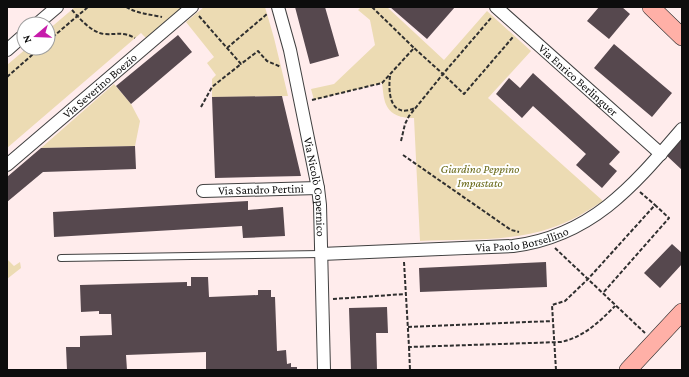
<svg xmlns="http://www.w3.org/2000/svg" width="689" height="377" viewBox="0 0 689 377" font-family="'Crimson Pro',serif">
  <rect width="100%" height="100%" fill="#ffecec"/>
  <path fill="#ecdbb3" d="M75,7H182L147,39L141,33L7,148V65L27,48H48V30Z
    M204,7H265L274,38L288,96L212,97V79L216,75L207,63L214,57L186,22Z
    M361,7H387L444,60L487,11L531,51L488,98L603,201C586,212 570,222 551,228C512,242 461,239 420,241L414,118C402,118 390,116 385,102C383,96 383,89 382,83L314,100L311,89L334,84L375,45L370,20L358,10Z
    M114,84L131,104L140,121L135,146L41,148Z
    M7,259L14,266L20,262L21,268L7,279Z"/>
  <path fill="#56484e" d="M295,7H325L339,56L310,64Z
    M390,7H455L427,39Z
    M599,7H622L630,14L609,39L587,21Z
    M178,35L192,52L131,104L116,86Z
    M614,44L672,93L652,117L594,68Z
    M533,73L620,152L609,164L617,171L602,188L576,165L586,154L533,106L522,118L496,94L509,78L520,88Z
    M282,96L301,176L215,178L212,97Z
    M682,138V170L666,155Z
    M135,146L136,169L43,172L7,202V177L41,148Z
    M248,201V210L283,207L285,236L243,238L242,226L54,237L53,212Z
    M672,244L682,253V264L660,288L644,273Z
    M546,262L547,287L420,292L419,268Z
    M191,277H208L209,297L258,295V290H271V297H275L277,351L286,350L287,364L291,363V367H297V370H206V352L126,355L127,370H67L66,347H80V336L112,335L111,314H99V311L81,312L80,285L187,282V286H191Z
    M387,307L388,333H376L377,370H351L349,308Z"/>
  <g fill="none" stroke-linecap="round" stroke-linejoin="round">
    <defs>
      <path id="lane" d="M61,258L321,254"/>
      <g id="street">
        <path id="s1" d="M278,7L290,50L318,188L320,205L324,370"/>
        <path id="s2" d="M496,7L661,154"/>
        <path d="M37,24L57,7"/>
        <path d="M7,50L24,35"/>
        <path id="s3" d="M7,165L192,7"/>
        <path id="s4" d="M203,191L318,188"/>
        <path id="s5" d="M321,254L513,246C592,236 634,185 682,129"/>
      </g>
      <path id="secondary" d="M651,7L682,37
        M628,370L682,312"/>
    </defs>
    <use href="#lane" stroke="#404040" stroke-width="8"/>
    <use href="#street" stroke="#404040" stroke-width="14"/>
    <use href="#secondary" stroke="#2f2f2f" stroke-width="18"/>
    <path stroke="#2f2f2f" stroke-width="2" stroke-dasharray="4 2" stroke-linecap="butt" d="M126,7C138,14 149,14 162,17
      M372,7L414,48
      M72,10C80,19 91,32 104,34C117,35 122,31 135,38
      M199,16L241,64L258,51L267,61L281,67
      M48,41L88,7
      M227,48L267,14
      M390,76C388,93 390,119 415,108
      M7,77L40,48
      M312,100L382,83L414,48L443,74L491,18
      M201,107L212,87L241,64
      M401,141L405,124L409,116L443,74L464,94L513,37
      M403,155L511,230L519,232
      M640,192L655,205
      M555,248L645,333
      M404,262L409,347L561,342C584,337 599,322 615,306
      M333,299L405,294
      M408,327L553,321
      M409,347L410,370
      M556,370L552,305L565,301L588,279L655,205L669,218L603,293"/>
    <use href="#lane" stroke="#fff" stroke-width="6"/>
    <use href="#street" stroke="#fff" stroke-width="12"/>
    <use href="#secondary" stroke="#ffb0a7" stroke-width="17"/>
  </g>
  <g text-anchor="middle" stroke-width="4" stroke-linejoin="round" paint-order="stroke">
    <g font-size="12" fill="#0d0d0d" stroke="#fff">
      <text dy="4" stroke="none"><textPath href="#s2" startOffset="110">Via Enrico Berlinguer</textPath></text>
      <text dy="4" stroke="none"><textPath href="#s3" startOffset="122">Via Severino Boezio</textPath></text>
      <text dy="4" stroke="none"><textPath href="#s1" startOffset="184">Via Nicolò Copernico</textPath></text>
      <text dy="4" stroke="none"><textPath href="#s4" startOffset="58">Via Sandro Pertini</textPath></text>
      <text dy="4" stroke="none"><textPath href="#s5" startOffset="202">Via Paolo Borsellino</textPath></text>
    </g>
    <g font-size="12" font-style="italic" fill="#696918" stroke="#fff">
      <text x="480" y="173">Giardino Peppino<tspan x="480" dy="14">Impastato</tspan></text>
    </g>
  </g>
  <rect width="689" height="377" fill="none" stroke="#0d0d0d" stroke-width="16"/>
  <g transform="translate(36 36) rotate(251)"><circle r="19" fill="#ffffff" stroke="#9e9e9e"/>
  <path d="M0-3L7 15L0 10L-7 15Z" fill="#c71bab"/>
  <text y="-6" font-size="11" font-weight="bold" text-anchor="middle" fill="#0d0d0d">N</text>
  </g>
</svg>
